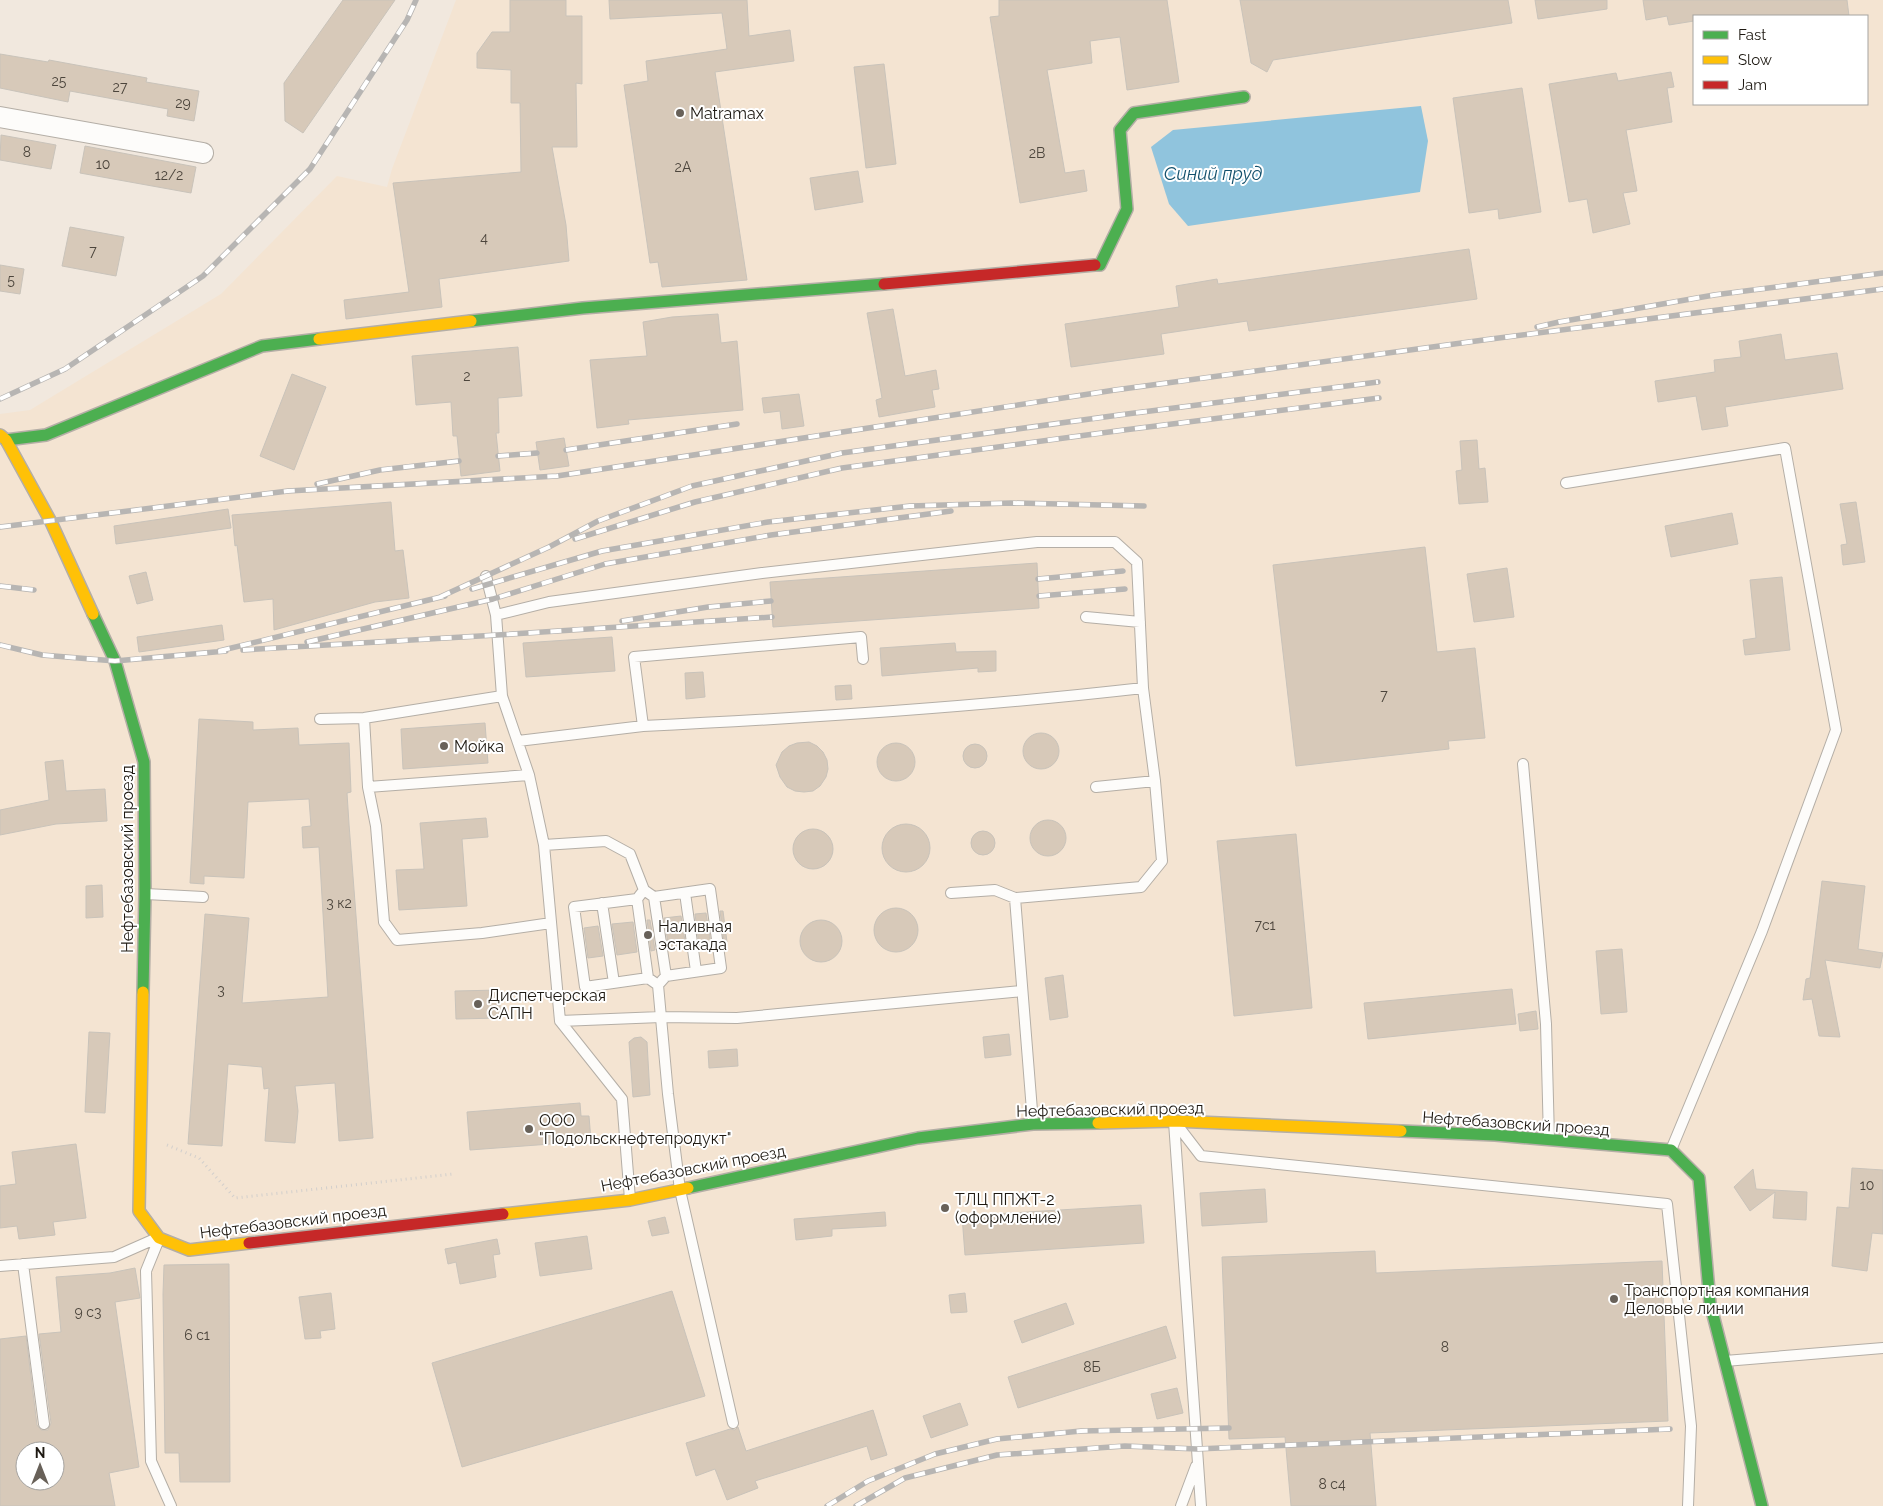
<svg xmlns="http://www.w3.org/2000/svg" width="1883" height="1506" viewBox="0 0 1883 1506" font-family="Raleway,sans-serif">
  <rect width="100%" height="100%" fill="#f1e8de"/>
  <path fill="#f4e4d2" fill-rule="evenodd" d="M456,0H1883V1506H0V414L30,410L221,294L337,176L387,187L392,169ZM1694,16H1867V104H1694ZM25,1451H55V1481H25Z"/>
  <path fill="#90c4dd" d="M1421,106L1428,141L1420,192L1188,226L1169,204L1151,147L1173,130Z"/>
  <path fill="#d7c9b9" stroke="#c9c3ba" fill-rule="evenodd" d="M343,0H395L303,133L285,121L284,83Z
    M510,0H566V16H582V84L576,83L577,147H552L566,225L569,261L439,279L442,307L346,319L344,300L409,292L393,183L521,172L520,103H511V70L477,68V53L492,32H510Z
    M609,0H747L749,36L790,30L794,61L715,72L747,280L662,287L658,262L650,263L624,85L648,81L646,61L727,49L722,13L610,19Z
    M999,0H1167L1179,82L1127,90L1120,37L1090,41L1092,63L1047,70L1065,173L1084,170L1087,191L1020,203L990,17L999,16Z
    M1240,0H1508L1512,23L1273,60L1267,72L1251,63Z
    M1535,0H1607V9L1538,19Z
    M1643,0H1847L1849,16H1694V21L1669,25L1667,16L1646,20Z
    M0,54L48,62L49,60L147,78L146,82L199,91L194,121L167,116L168,109L70,91L68,102L0,88Z
    M884,64L896,164L866,168L854,67Z
    M1671,72L1674,87L1667,88L1672,122L1626,130L1637,191L1623,193L1630,224L1593,233L1587,199L1569,202L1549,84L1616,73L1618,81Z
    M1522,88L1541,212L1499,219L1498,209L1469,213L1453,98Z
    M1,135L56,145L51,169L0,160Z
    M85,146L196,167L191,193L80,173Z
    M858,171L863,202L815,210L810,178Z
    M70,227L124,237L116,276L62,266Z
    M1469,249L1477,299L1249,331L1247,321L1161,334L1164,354L1071,367L1065,324L1179,307L1176,286L1217,279L1218,284Z
    M0,265L24,269L20,294L0,291Z
    M893,309L905,376L936,370L939,389L932,390L935,407L879,417L876,400L882,398L867,313Z
    M718,314L721,343L737,341L743,410L628,420L629,424L597,428L590,360L647,356L643,322L672,317Z
    M1781,334L1785,360L1837,353L1843,389L1725,407L1728,426L1702,430L1696,396L1658,402L1655,381L1715,372L1714,360L1741,357L1739,341Z
    M518,347L522,396L498,398L499,433H496L500,471L461,476L457,436H453L451,402L416,405L412,356Z
    M292,374L326,387L294,470L260,456Z
    M799,394L804,426L782,429L780,411L764,413L762,398Z
    M564,438L569,466L540,470L536,442Z
    M1477,440L1479,469L1485,468L1488,502L1459,504L1456,471L1462,470L1460,441Z
    M391,502L395,551L403,550L409,598L375,602L274,630L273,599L244,602L237,545L235,546L232,515Z
    M1856,502L1865,562L1843,565L1841,545L1847,544L1840,504Z
    M228,509L231,528L116,544L114,526Z
    M1732,513L1738,544L1671,557L1665,526Z
    M1425,547L1437,652L1475,648L1485,738L1448,741L1449,749L1296,766L1273,565Z
    M1037,563L1039,608L773,627L770,582Z
    M1507,568L1514,617L1474,622L1467,574Z
    M146,572L153,600L137,604L129,576Z
    M1782,577L1790,650L1745,655L1743,640L1756,638L1750,580Z
    M222,625L224,640L139,652L137,637Z
    M612,637L615,671L526,677L523,643Z
    M955,643L956,652L996,651V671L978,672V668L882,676L880,648Z
    M703,672L705,697L686,699L685,673Z
    M851,685L852,699L836,700L835,686Z
    M199,719L253,722V730L298,728L299,745L349,743L351,792L347,793L349,824L373,1138L339,1141L335,1083L295,1086L298,1111L295,1143L265,1141L269,1088L264,1089L262,1067L228,1064L222,1146L188,1144L205,914L249,918L242,1003L328,997L319,847L303,848L302,827L311,826L309,799L248,802L244,878L204,876V884L190,883Z
    M485,723L488,763L403,769L401,729Z
    M1023 751a18 18 0 1 1 36 0a18 18 0 1 1-36 0Z
    M809,742L817,746L823,752L827,760L828,769L826,777L820,786L813,791L804,792L795,791L787,787L780,777L776,765L782,752L789,746L797,743Z
    M877 762a19 19 0 1 1 38 0a19 19 0 1 1-38 0Z
    M963 756a12 12 0 1 1 24 0a12 12 0 1 1-24 0Z
    M63,760L66,791L105,789L107,821L56,824L0,835V810L49,800L45,762Z
    M486,818L488,837L462,839L467,906L399,910L396,870L424,869L420,823Z
    M1030 838a18 18 0 1 1 36 0a18 18 0 1 1-36 0Z
    M882 848a24 24 0 1 1 48 0a24 24 0 1 1-48 0Z
    M793 849a20 20 0 1 1 40 0a20 20 0 1 1-40 0Z
    M971 843a12 12 0 1 1 24 0a12 12 0 1 1-24 0Z
    M1296,834L1312,1008L1234,1016L1217,841Z
    M1822,881L1865,886L1858,949L1883,953L1880,968L1825,960L1840,1037L1819,1036L1812,999L1803,1000L1806,979L1810,978Z
    M102,885L103,917L86,918V886Z
    M874 930a22 22 0 1 1 44 0a22 22 0 1 1-44 0Z
    M720,911H723L727,942H724Z
    M706,913L711,944L699,945L695,914Z
    M681,916L686,947L669,949L664,918Z
    M647,920H650L655,950L651,951Z
    M800 941a21 21 0 1 1 42 0a21 21 0 1 1-42 0Z
    M633,922L637,952L617,955L612,924Z
    M598,926L603,956L588,958L584,928Z
    M1622,949L1627,1012L1601,1014L1596,951Z
    M1063,975L1068,1017L1050,1020L1045,978Z
    M1512,989L1516,1024L1368,1039L1364,1003Z
    M500,990V1018L456,1019L455,991Z
    M1536,1011L1538,1029L1520,1031L1518,1014Z
    M89,1032L110,1033L105,1113L85,1112Z
    M1009,1034L1011,1055L985,1058L983,1037Z
    M641,1037L647,1042L650,1095L633,1097L629,1042L634,1038Z
    M737,1049L738,1066L709,1068L708,1051Z
    M580,1103L581,1116H589L591,1141L470,1150L467,1112Z
    M76,1144L86,1218L53,1222L55,1235L19,1239L17,1226L0,1228V1186L16,1184L12,1152Z
    M1852,1168L1883,1170V1234L1872,1233L1867,1271L1832,1266L1837,1207L1849,1208Z
    M1753,1169L1756,1189L1807,1192L1806,1220L1773,1218L1775,1192L1750,1211L1734,1187Z
    M1265,1189L1267,1222L1202,1226L1200,1193Z
    M1141,1205L1144,1243L965,1255L962,1216Z
    M885,1212L886,1226L832,1229V1236L796,1240L794,1219Z
    M665,1217L669,1233L652,1236L648,1221Z
    M587,1236L592,1269L540,1276L535,1243Z
    M497,1239L500,1254L493,1255L496,1277L460,1284L456,1262L448,1264L445,1249Z
    M1375,1251L1376,1273L1662,1261L1668,1421L1370,1433L1376,1506H1291L1285,1437L1229,1439L1222,1257Z
    M229,1264L230,1482H180L179,1453H165L163,1294L164,1265Z
    M135,1268L140,1298L115,1302L139,1467L109,1473L115,1506H0V1339L26,1336L37,1425L41,1430H48L51,1423L39,1334L61,1332L56,1277L110,1273ZM25,1451H55V1481H25Z
    M672,1291L705,1396L462,1467L432,1363Z
    M331,1293L335,1329L320,1331L321,1338L305,1339L299,1297Z
    M965,1293L967,1312L951,1313L949,1295Z
    M1066,1303L1074,1324L1022,1343L1014,1321Z
    M1166,1326L1176,1358L1018,1408L1008,1377Z
    M1177,1388L1183,1413L1157,1419L1151,1394Z
    M960,1403L968,1425L931,1438L923,1416Z
    M873,1410L887,1455L871,1460L867,1446L755,1481L758,1488L727,1500L715,1469L696,1476L686,1443L730,1429L735,1430L738,1427L746,1451Z"/>
  <g fill="none" stroke-linecap="round" stroke-linejoin="round">
    <defs>
      <path id="lane" d="M1566,483L1785,448L1836,730L1762,931L1671,1150
        M486,576L496,615
        M1086,617L1140,622
        M502,696L496,615L549,602L762,573L1037,542H1115L1137,562L1143,688L1155,781L1162,861L1141,887L1015,898L1033,1123
        M364,718L368,787L376,826L384,922L397,940L482,933L551,923
        M320,719L364,718L502,696L529,775L544,845L560,1021L622,1099L630,1199
        M643,726C810,718 977,707 1143,688
        M518,741L643,726L634,657L861,637L863,659
        M1523,764L1546,1024L1549,1139
        M368,787L529,775
        M1096,787L1155,781
        M544,845L606,841L630,854L644,890L654,897L710,889L721,968L666,976L658,985L668,1094L680,1190L733,1423
        M644,890L637,899L574,907L585,987L648,978L658,985
        M685,893L696,971
        M951,893L995,890L1015,898
        M146,894L203,897
        M654,897L666,976
        M637,899L648,978
        M602,903L614,983
        M560,1021L661,1017L737,1018L1022,991
        M1174,1122L1201,1506
        M1178,1126L1201,1156L1667,1204L1691,1426L1688,1506
        M159,1239L146,1271L151,1461L171,1506
        M23,1264L44,1424
        M0,1266L114,1257L157,1238
        M1725,1361L1883,1348
        M1181,1506L1196,1466"/>
      <path id="street" d="M0,117L203,153"/>
      <path id="fast" d="M1095,265H1100L1127,209L1120,130L1134,113L1244,97
        M471,321L583,308L884,284
        M6,440L46,435L262,346L319,339
        M93,614L115,661L144,762L145,894L143,992
        M1401,1131L1495,1135L1671,1150L1699,1178L1710,1303L1762,1506
        M688,1188L918,1138L1033,1124L1098,1123"/>
      <path id="slow" d="M319,339L471,321
        M0,435L6,440L51,522L93,614
        M143,992L139,1211L159,1238L189,1250L249,1243
        M1098,1123L1174,1121L1401,1131
        M503,1214L630,1200L688,1188"/>
      <path id="jam" d="M884,284L1095,265
        M249,1243L503,1214"/>
    </defs>
    <use href="#lane" stroke="#b4aea6" stroke-width="12"/>
    <use href="#street" stroke="#b4aea6" stroke-width="22"/>
    <use href="#fast" stroke="#b4aea6" stroke-width="14"/>
    <use href="#slow" stroke="#b4aea6" stroke-width="14"/>
    <use href="#jam" stroke="#b4aea6" stroke-width="14"/>
    <path stroke="#d2cfcc" stroke-width="3" stroke-dasharray="1 4" stroke-linecap="butt" d="M167,1145L199,1158L235,1198L453,1174"/>
    <use href="#lane" stroke="#fdfcfa" stroke-width="10"/>
    <use href="#street" stroke="#fdfcfa" stroke-width="20"/>
    <use href="#fast" stroke="#4caf50" stroke-width="11"/>
    <use href="#slow" stroke="#ffc107" stroke-width="11"/>
    <use href="#jam" stroke="#c62828" stroke-width="11"/>
    <defs>
      <path id="rail" d="M1537,327L1559,322L1714,295L1883,273
        M0,399L65,369L203,276L310,169L407,20L416,0
        M566,450L737,424
        M498,456L537,453
        M317,484L380,470L459,461
        M0,527L288,491L557,476L1115,390L1491,339L1883,289
        M575,539L695,502L842,468L1124,430L1379,398
        M1038,579L1123,571
        M0,586L34,590
        M472,589L602,551L768,522L910,506L1011,503L1144,506
        M1039,596L1125,589
        M440,597L549,547L598,521L692,486L842,453L1119,415L1378,382
        M622,621L708,607L771,601
        M307,642L493,599L605,564L771,535L951,511
        M0,645L42,655L115,661L226,651
        M243,650L497,635L772,617
        M219,651L445,596
        M827,1506L868,1481L935,1454L997,1439L1081,1431L1229,1428
        M856,1506L905,1478L997,1455L1125,1446L1197,1449L1670,1429"/>
    </defs>
    <use href="#rail" stroke="#b7b5b3" stroke-width="5.5"/>
    <use href="#rail" stroke="#fff" stroke-width="4" stroke-dasharray="11" stroke-linecap="butt"/>
  </g>
  <g fill="#686159" stroke="#fff" stroke-width="2">
    <circle cx="680" cy="113" r="5"/>
    <circle cx="444" cy="746" r="5"/>
    <circle cx="648" cy="935" r="5"/>
    <circle cx="478" cy="1004" r="5"/>
    <circle cx="529" cy="1129" r="5"/>
    <circle cx="945" cy="1208" r="5"/>
    <circle cx="1614" cy="1299" r="5"/>
  </g>
  <g text-anchor="middle" stroke-width="4" stroke-linejoin="round" paint-order="stroke">
    <g font-size="14" fill="#4c453c">
      <text x="59" y="86">25</text>
      <text x="120" y="92">27</text>
      <text x="183" y="108">29</text>
      <text x="27" y="157">8</text>
      <text x="1037" y="158">2В</text>
      <text x="103" y="169">10</text>
      <text x="683" y="172">2А</text>
      <text x="169" y="180">12/2</text>
      <text x="484" y="243">4</text>
      <text x="93" y="256">7</text>
      <text x="11" y="285">5</text>
      <text x="467" y="381">2</text>
      <text x="1384" y="700">7</text>
      <text x="339" y="908">3 к2</text>
      <text x="1265" y="930">7с1</text>
      <text x="221" y="995">3</text>
      <text x="1867" y="1190">10</text>
      <text x="88" y="1317">9 с3</text>
      <text x="197" y="1340">6 с1</text>
      <text x="1445" y="1352">8</text>
      <text x="1092" y="1372">8Б</text>
      <text x="1332" y="1489">8 с4</text>
    </g>
    <g font-size="16" fill="#1e1912" stroke="#fff" text-anchor="start">
      <text x="690" y="119">Matramax</text>
      <text x="454" y="752">Мойка</text>
      <text x="658" y="932">Наливная<tspan x="658" dy="18">эстакада</tspan></text>
      <text x="488" y="1001">Диспетчерская<tspan x="488" dy="18">САПН</tspan></text>
      <text x="539" y="1126">ООО<tspan x="539" dy="18">"Подольскнефтепродукт"</tspan></text>
      <text x="955" y="1205">ТЛЦ ППЖТ-2<tspan x="955" dy="18">(оформление)</tspan></text>
      <text x="1624" y="1296">Транспортная компания<tspan x="1624" dy="18">Деловые линии</tspan></text>
    </g>
    <g font-size="16" fill="#1e1912" stroke="#fff">
      <text transform="translate(127 859) rotate(-90)" y="6">Нефтебазовский проезд</text>
      <text transform="translate(1110 1109) rotate(-1)" y="6">Нефтебазовский проезд</text>
      <text transform="translate(1516 1123) rotate(4)" y="6">Нефтебазовский проезд</text>
      <text transform="translate(693 1168) rotate(-11)" y="6">Нефтебазовский проезд</text>
      <text transform="translate(293 1221) rotate(-7)" y="6">Нефтебазовский проезд</text>
    </g>
    <g font-size="18" font-style="italic" fill="#12506c" stroke="#fff">
      <text x="1213" y="180">Синий пруд</text>
    </g>
  </g>
  <rect x="1693" y="15" width="175" height="90" fill="#ffffff" stroke="#a5a3a0"/>
  <rect x="1703" y="31" width="25" height="8" fill="#4caf50" stroke="#a5a3a0"/>
  <text x="1738" y="40" font-size="15" fill="#1e1912">Fast</text>
  <rect x="1703" y="56" width="25" height="8" fill="#ffc107" stroke="#a5a3a0"/>
  <text x="1738" y="65" font-size="15" fill="#1e1912">Slow</text>
  <rect x="1703" y="81" width="25" height="8" fill="#c62828" stroke="#a5a3a0"/>
  <text x="1738" y="90" font-size="15" fill="#1e1912">Jam</text>
  <g transform="translate(40 1466)"><circle r="24" fill="#ffffff" stroke="#a5a3a0"/>
  <path d="M0-4L9 19L0 12L-9 19Z" fill="#686159"/>
  <text y="-8" font-size="14" font-weight="bold" text-anchor="middle" fill="#1e1912">N</text>
  </g>
</svg>
